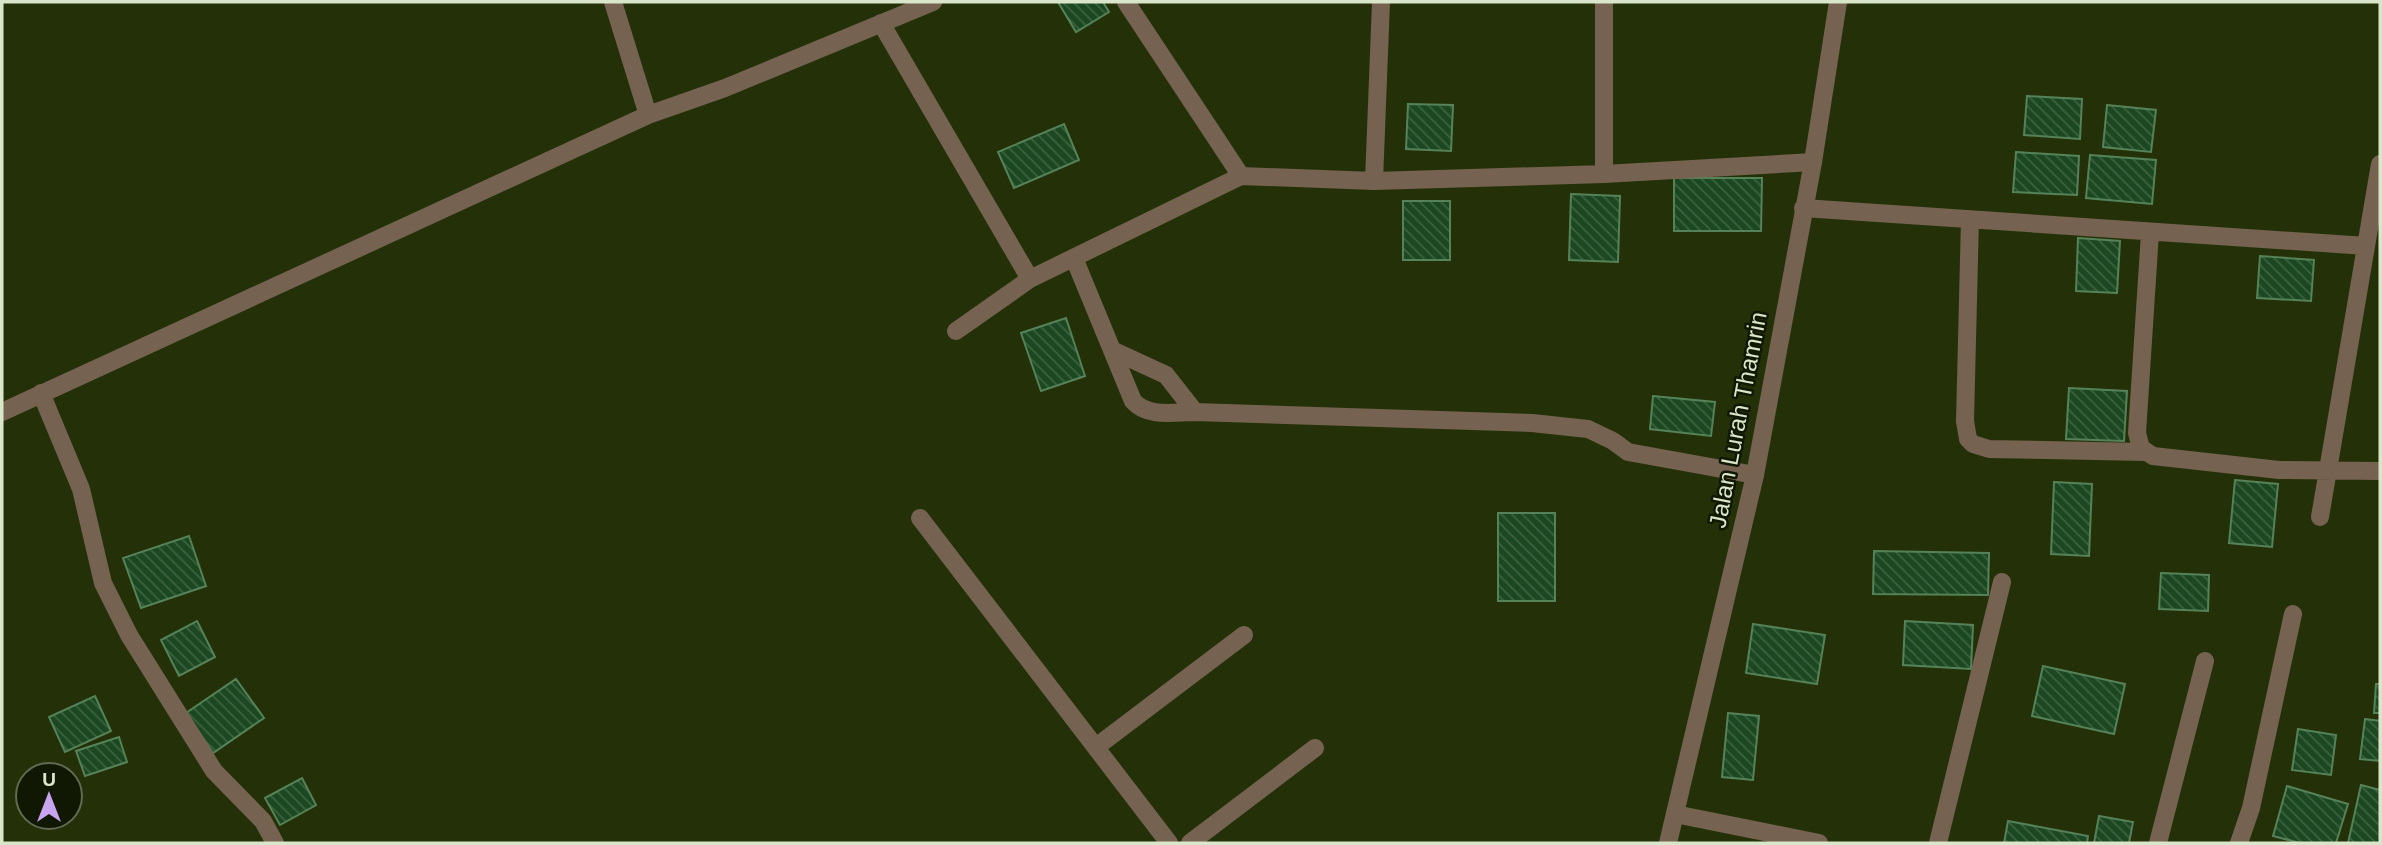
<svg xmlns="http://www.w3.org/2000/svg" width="2382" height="845" viewBox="0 0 2382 845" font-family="Arial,sans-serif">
  <defs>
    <pattern id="building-back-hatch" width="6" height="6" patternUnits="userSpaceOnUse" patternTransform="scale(1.75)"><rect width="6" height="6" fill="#1c4821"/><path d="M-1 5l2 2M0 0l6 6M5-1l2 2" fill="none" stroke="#3c6240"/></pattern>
  </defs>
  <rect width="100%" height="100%" fill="#243108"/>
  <path fill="url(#building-back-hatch)" stroke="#558258" stroke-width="2" d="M1058,2H1103L1109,12L1076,32Z
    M2027,96L2082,99L2080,139L2024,135Z
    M1408,104L1453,105L1451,151L1406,149Z
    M2107,105L2156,110L2151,152L2103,147Z
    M1064,124L1079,160L1014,188L998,152Z
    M2016,152L2079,156L2077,195L2013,192Z
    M2090,155L2156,160L2152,204L2086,198Z
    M1674,178H1762L1761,231H1674Z
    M1571,194L1620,196L1618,262L1569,260Z
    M1403,201H1450V260H1403Z
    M2078,238L2120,241L2117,293L2076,291Z
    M2260,256L2314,260L2311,301L2257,298Z
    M1066,318L1085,376L1041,391L1021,333Z
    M2069,388L2127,391L2124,441L2066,439Z
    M1653,396L1715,402L1711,436L1650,429Z
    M2235,480L2278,484L2272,547L2229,543Z
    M2054,482L2092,484L2089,556L2051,554Z
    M1498,513H1555V601H1498Z
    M189,536L206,586L141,608L123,558Z
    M1874,551L1989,553L1988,595L1873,594Z
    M2161,573L2209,575L2208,611L2159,609Z
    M197,621L215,657L179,676L161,640Z
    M1905,621L1973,625L1971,669L1903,665Z
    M1753,624L1825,635L1817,684L1746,673Z
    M2043,666L2125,684L2114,734L2032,716Z
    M236,679L264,718L213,753L186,713Z
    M2376,684H2380V713H2374Z
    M95,696L111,731L65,752L49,717Z
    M1728,713L1759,716L1753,780L1722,777Z
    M2365,719L2380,721V761L2360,759Z
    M2298,729L2336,735L2331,775L2292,770Z
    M119,737L127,762L85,776L76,751Z
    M302,778L316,805L280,825L265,798Z
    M2361,785L2380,790V843H2348Z
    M2287,786L2348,804L2336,843H2300L2273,836Z
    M2099,816L2133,822L2129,843H2094Z
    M2008,821L2088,836L2087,843H2004Z"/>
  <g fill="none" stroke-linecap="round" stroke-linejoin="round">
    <path stroke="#756250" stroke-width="18" d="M613,2L648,115
      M1126,2L1241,176
      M1604,2V174
      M881,23L1030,279
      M1374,181L1381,2
      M1803,208L2366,246
      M1970,219L1965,421L1968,439L1973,444L1989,449L2146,452
      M2150,233L2137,433L2141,448L2153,456L2279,470L2380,471
      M1074,258L1133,401C1148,418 1174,412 1195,412L1532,423L1588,429L1613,441L1628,452L1755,475
      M956,331L1030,279L1241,176L1374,181L1604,174L1813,162
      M1114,351L1166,375L1195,412
      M41,393L81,489L103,583L129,635L214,771L263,821L275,843
      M2,412L648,115L725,88L933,2
      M2320,517L2380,164
      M920,518L1169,843
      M1096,747L1244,635
      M1675,814L1819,843
      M1190,843L1315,748
      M1938,843L2002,582
      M2158,843L2205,661
      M2239,843L2251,808L2293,614"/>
    <path stroke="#756250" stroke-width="18" d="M1668,843L1755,475L1813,162L1838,2"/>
  </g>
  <g text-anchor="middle" stroke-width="5" stroke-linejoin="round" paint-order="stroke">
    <g font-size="24" fill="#dae6c9" stroke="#101703">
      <text transform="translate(1738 420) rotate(-79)" y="8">Jalan Lurah Thamrin</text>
    </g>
  </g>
  <rect width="2382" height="845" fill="none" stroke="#dae6c9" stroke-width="7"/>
  <g transform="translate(49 796)"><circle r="33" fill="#101703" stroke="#616a52" stroke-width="2"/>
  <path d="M0-5L12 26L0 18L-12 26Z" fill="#c8a5ef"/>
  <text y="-10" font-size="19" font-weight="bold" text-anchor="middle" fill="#dae6c9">U</text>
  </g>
</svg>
